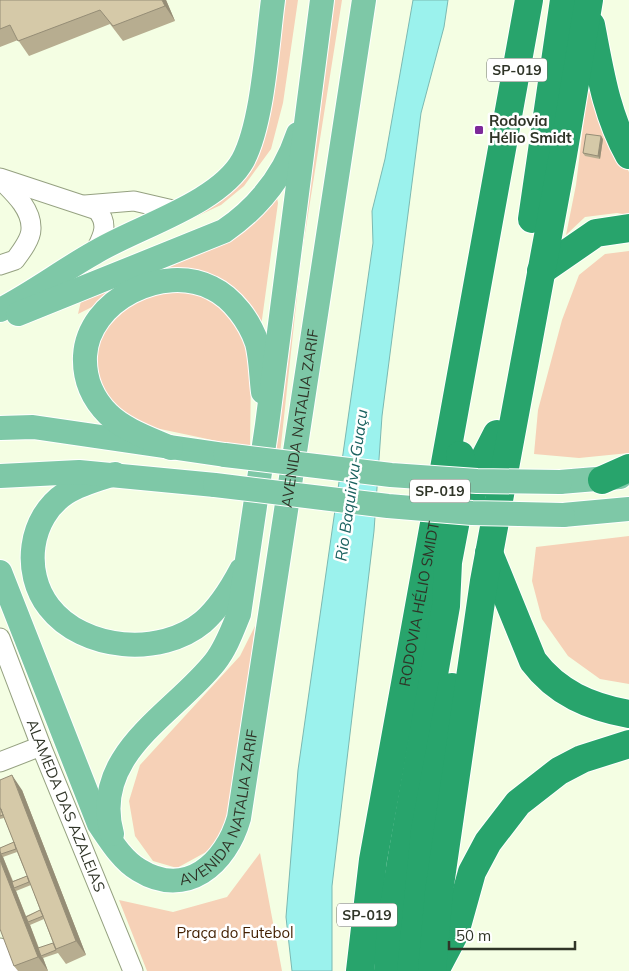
<svg xmlns="http://www.w3.org/2000/svg" width="629" height="971" viewBox="0 0 629 971" font-family="Mulish,sans-serif">
  <rect width="100%" height="100%" fill="#f4fee3"/>
  <path fill="#f6d1b7" d="M278,0H298L283,103L271,149L244,186L221,205L70,275L234,179Z
    M332,0H342L301,259L280,454L270,453Z
    M588,85L607,133L629,172V215L617,213L585,217L566,235L576,185Z
    M277,198L278,203L260,334L210,279L98,304L78,314L81,301L170,267L195,254Z
    M629,251V453L579,458L534,454L538,410L562,320L579,275L605,254Z
    M168,292H190L221,304L246,339L251,372L250,448L146,426L119,412L95,378L98,340L115,313L141,297Z
    M629,536V684L600,679L568,656L542,619L532,581L536,547Z
    M255,626L237,783L217,846L177,868L153,861L135,836L129,801L140,765L240,656Z
    M260,853L282,971H147L119,900L173,912L227,897Z"/>
  <path fill="#9bf2ed" stroke="#7bb9b2" d="M413,0H448L444,27L421,113L382,416L374,531L332,886V971H292L286,917L298,770L373,243L372,211L385,159Z"/>
  <g fill="none" stroke-linecap="round" stroke-linejoin="round">
    <defs>
      <g id="minor">
        <path d="M0,178L97,210C110,225 102,237 95,252"/>
        <path d="M85,205L134,201L177,211"/>
        <path d="M0,265L15,260C21,252 31,239 31,229C32,209 13,192 1,180"/>
        <path id="s1" d="M0,638L41,746L133,971"/>
        <path d="M0,762L41,746"/>
        <path d="M0,948L9,971"/>
      </g>
      <g id="major">
        <path d="M0,310C33,293 62,271 94,253C136,227 219,204 243,160C263,122 267,44 273,0"/>
        <path d="M18,314L224,231C259,207 284,176 298,134"/>
        <path d="M0,428L33,427L225,455"/>
        <path d="M171,448C151,439 124,430 108,414C92,398 84,379 85,356C88,300 163,263 212,288C233,298 250,322 257,343C261,358 261,376 263,392"/>
        <path d="M115,474C99,479 80,484 66,493C29,517 22,572 49,607C83,651 161,657 203,622C219,608 231,589 241,570"/>
        <path d="M0,476L79,472L215,485"/>
        <path d="M560,482L620,477"/>
        <path d="M563,515L629,509"/>
        <path id="s2" d="M0,572L99,824C110,840 122,860 139,870C186,899 226,864 239,818L364,0"/>
        <path d="M112,834C90,754 173,715 215,662C226,648 232,631 239,614L267,425L322,0"/>
      </g>
      <g id="highway">
        <path d="M591,25C600,71 606,114 629,155"/>
        <path d="M532,219L564,0"/>
        <path d="M541,271L596,233L629,228"/>
        <path d="M602,480L629,468"/>
        <path d="M471,499L476,475L497,434"/>
        <path d="M489,553L533,661C557,693 590,707 629,714"/>
        <path d="M438,965L455,933L472,872L488,842L518,803L559,771L582,759L629,744"/>
        <path id="s3" d="M360,971L373,860L529,0"/>
        <path d="M388,971L391,925L402,856L446,606L448,562L465,473L460,455"/>
        <path d="M411,971L425,830L452,687"/>
        <path d="M432,971L439,892L484,581L563,155L589,0"/>
      </g>
    </defs>
    <use href="#minor" stroke="#95a181" stroke-width="21"/>
    <use href="#major" stroke="#fff" stroke-width="26"/>
    <use href="#highway" stroke="#fff" stroke-width="30"/>
    <use href="#minor" stroke="#fff" stroke-width="19"/>
    <use href="#major" stroke="#7ec8a7" stroke-width="24"/>
    <use href="#highway" stroke="#28a46c" stroke-width="28"/>
    <defs>
      <path id="major-bridge" d="M225,455L391,475L477,481L560,482
        M215,485L388,506L472,513L563,515"/>
    </defs>
    <use href="#major-bridge" stroke="#fff" stroke-width="26" stroke-linecap="butt"/>
    <use href="#major-bridge" stroke="#7ec8a7" stroke-width="24"/>
  </g>
  <path fill="#b7ad90" fill-rule="evenodd" d="M0,0H166L175,21L123,41L110,24L29,56L18,40L0,47Z
    M603,139L600,159L585,156L583,153Z
    M22,790L86,955L66,964L58,953L43,958L48,971H18L14,966L0,848L14,842L4,818L0,819V809ZM17,852L27,876L13,881L3,857ZM31,885L40,910L26,916L16,891ZM44,919L53,943L39,948L30,925Z"/>
  <path fill="#958d76" d="M162,0H166L175,21L165,6Z
    M601,136L603,139L600,159L598,156Z
    M12,775L22,790L86,955L76,941Z
    M0,849L1,854L3,857L15,888H14L16,891L28,922L30,925L41,955V956L43,958L48,971L38,957L0,860Z"/>
  <path fill="#d5c9a8" stroke="#958d76" d="M0,0H162L165,6L113,26L100,10L18,41L10,25L0,29Z
    M586,134L601,136L598,156L583,153Z
    M12,775L76,941L56,949L0,807V780Z
    M0,809H1L3,815L0,816Z
    M14,842L16,849L1,854L0,851V848Z
    M0,860L38,957L14,966L0,929Z
    M27,876L29,882L14,888L12,882Z
    M40,910L43,916L28,922L26,917Z
    M53,943L56,950L41,956L38,948Z"/>
  <rect fill="#7d2999" stroke="#fff" stroke-width="2" x="474" y="125" width="10" height="10" rx="2.5"/>
  <g text-anchor="middle" stroke-width="5" stroke-linejoin="round" paint-order="stroke">
    <g fill="#fff" stroke="#6d7168" stroke-width="1">
      <rect x="487" y="58.5" width="60" height="23" rx="4"/>
      <rect x="410" y="479.5" width="60" height="23" rx="4"/>
      <rect x="337" y="903.5" width="60" height="23" rx="4"/>
    </g>
    <g font-size="14" font-weight="bold" fill="#2f3427">
      <text x="517" y="75">SP-019</text>
      <text x="440" y="496">SP-019</text>
      <text x="367" y="920">SP-019</text>
    </g>
    <g font-size="15" font-weight="bold" fill="#2f3427" stroke="#fff" text-anchor="start">
      <text x="489" y="126">Rodovia<tspan x="489" dy="17">Hélio Smidt</tspan></text>
    </g>
    <g font-size="15" fill="#2f3427" stroke="#fff">
      <text dy="5" stroke="none"><textPath href="#s2" startOffset="870">AVENIDA NATALIA ZARIF</textPath></text>
      <text dy="5" stroke="none"><textPath href="#s3" startOffset="372">RODOVIA HÉLIO SMIDT</textPath></text>
      <text dy="5" stroke="none"><textPath href="#s2" startOffset="465">AVENIDA NATALIA ZARIF</textPath></text>
      <text dy="5" stroke="none"><textPath href="#s1" startOffset="180">ALAMEDA DAS AZALEIAS</textPath></text>
    </g>
    <g font-size="15" fill="#421f00" stroke="#fff">
      <text x="235" y="938">Praça do Futebol</text>
    </g>
    <g font-size="16" font-style="italic" fill="#1b6260" stroke="#fff">
      <text transform="translate(351 485) rotate(-82)" y="6">Rio Baquirivu-Guaçu</text>
    </g>
  </g>
  <path d="M449 941v8h126v-8" fill="none" stroke="#2f3427" stroke-width="2.5"/>
  <text x="456" y="941" font-size="15" fill="#2f3427" stroke="#ffffff" stroke-width="4" paint-order="stroke">50 m</text>
</svg>
